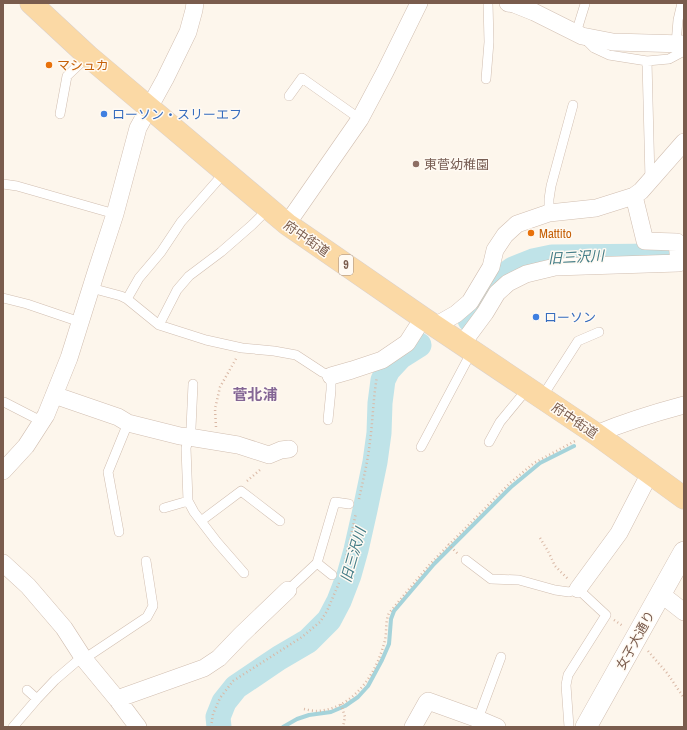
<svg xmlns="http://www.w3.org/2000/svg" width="687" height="730" viewBox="0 0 687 730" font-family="'Archivo Narrow','Noto Sans JP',sans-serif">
  <rect width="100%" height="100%" fill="#fdf6ec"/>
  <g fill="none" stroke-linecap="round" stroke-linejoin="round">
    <path stroke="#a5d3da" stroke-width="4" d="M283,727L297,719L309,715L331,712L345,706L358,697L368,686L382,660L389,644L391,619L394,611L434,564L511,487L540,463L574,446"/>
    <path stroke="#bfe3e8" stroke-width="25" d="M470,320L494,283L513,269L533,261L552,257L664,256
      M219,727L218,717L224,702L236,687L279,658L308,641L329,620L339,601L349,575L356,550L365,510L375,462L379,433L380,403L383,380L388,370L400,357L419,345"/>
    <defs>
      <path id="service" d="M576,33L585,4
        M584,38L594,48L609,55L647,61L669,59L684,51
        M676,44L678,20L682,3
        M647,61L650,180
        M486,79L489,42L488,3
        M289,96L302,78L360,119
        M60,114L67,76L88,56
        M3,184L17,186L115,214
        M549,213V199L551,186L573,105
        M91,288L121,296L127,299L159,325L206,340L242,348L274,351L296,355L322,372L331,376V390L328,420
        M3,298L27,304L80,322
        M127,299L139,278L161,252L181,222L225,172
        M159,325L177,290L189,276L221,252L252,225L268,209
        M193,384L191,428L186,448L188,501L194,512L217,542L244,573
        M542,397L578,341L599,332
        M4,402L41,421
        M489,442L500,422L528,388
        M421,447L472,351
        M164,508L188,501
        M201,521L241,491L280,521
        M119,532L108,472L128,423
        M466,560L491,579L519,580L555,590L569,592L578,589L606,615L568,675L566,685L569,727
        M317,563L332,575
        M288,590L317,563L335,502L349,504
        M84,659L147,617L153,606L146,561
        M27,690L37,699
        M478,719L501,657
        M13,727L37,699L55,680L83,656"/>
      <path id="minor" d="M508,3L514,4L534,12L582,36L613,42L684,44
        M287,224L360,119L385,72L419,3
        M435,326L456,314L470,302L491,267L495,250L505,235L517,224L549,213L596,208L634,196L641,191L684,142
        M462,344L485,313L497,293L508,283L526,274L555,267L679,263L677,242L645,241L634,196
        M331,376L352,370L382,360L407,343L423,318
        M54,395L118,417L128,423L180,436L189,437L238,445L269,455L281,450L289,449
        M596,434C625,422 654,413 684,405
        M3,471L26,446L46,415L69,358L96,272L115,214L138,128L165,79L188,32L194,10L195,3
        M3,563L28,586L64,628L84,659L117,699L138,727
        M578,589L619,533L650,473
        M661,594L684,612
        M117,699L204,668L219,658L241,635L288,590
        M413,727L427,702L428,701L478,719L497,727"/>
      <path id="tertiary" d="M586,727L684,552"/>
      <path id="primary" d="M31,3L88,56L287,224L423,318L596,434L684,498"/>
    </defs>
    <use href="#service" stroke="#d1beb0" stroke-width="10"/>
    <use href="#minor" stroke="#d1beb0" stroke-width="18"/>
    <use href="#tertiary" stroke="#d1beb0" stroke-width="22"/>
    <use href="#primary" stroke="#dad1cd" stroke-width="23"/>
    <path stroke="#d9b8a5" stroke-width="2.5" stroke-dasharray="1 3" stroke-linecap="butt" d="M216,427L215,409L220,387L237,357
      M247,481L261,469
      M359,499C363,480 368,461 370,441C373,420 373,398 377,377
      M540,538L548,551L555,566L568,579
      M448,544L458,554
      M343,571L356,513
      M614,620L623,626
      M648,651L667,673L684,698
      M341,704L345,717L343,727
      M304,709C308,710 313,711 317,711C354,709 377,673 385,640C387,631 385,622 389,613L430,564L510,483L534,463L575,441
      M211,727L213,714L220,698L233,681L302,637L320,622L327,611L339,583"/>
    <use href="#service" stroke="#fff" stroke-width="9"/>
    <use href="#minor" stroke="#fff" stroke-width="17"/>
    <use href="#tertiary" stroke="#fff" stroke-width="21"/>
    <use href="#primary" stroke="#fbd9a5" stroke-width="22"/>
  </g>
  <g fill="#e8710a" stroke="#fffaf3" stroke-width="1.5">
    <circle cx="49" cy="65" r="4"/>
    <circle cx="531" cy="233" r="4"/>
  </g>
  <g fill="#3f7fe0" stroke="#fffaf3" stroke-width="1.5">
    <circle cx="104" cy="114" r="4"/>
    <circle cx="536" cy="317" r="4"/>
  </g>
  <circle fill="#8d6e63" stroke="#fffaf3" stroke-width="1.5" cx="416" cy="164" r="4"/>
  <g text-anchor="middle" stroke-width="3" stroke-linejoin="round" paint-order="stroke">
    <rect fill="#fffaf3" stroke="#a28b7f" stroke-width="1" x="339" y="255" width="14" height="20" rx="3"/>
    <g font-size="12" font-weight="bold" fill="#7a5c4d">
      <text x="346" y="269">9</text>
    </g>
    <g font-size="13" fill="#c56008" stroke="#fffaf3" text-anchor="start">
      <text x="57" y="70">マシュカ</text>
      <text x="539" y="238">Mattito</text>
    </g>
    <g font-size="13" fill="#366cbe" stroke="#fffaf3" text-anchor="start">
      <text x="112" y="119">ローソン・スリーエフ</text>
      <text x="544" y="322">ローソン</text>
    </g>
    <g font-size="13" fill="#785e54" stroke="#fffaf3" text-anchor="start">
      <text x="424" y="169">東菅幼稚園</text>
    </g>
    <g font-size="13" fill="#7a5c4d" stroke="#fffaf3">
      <text transform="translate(307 238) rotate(35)" y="5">府中街道</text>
      <text transform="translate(575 420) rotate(34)" y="5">府中街道</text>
      <text transform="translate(635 640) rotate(-61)" y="5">女子大通り</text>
    </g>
    <g font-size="14" font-style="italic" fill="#437c86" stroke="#fffaf3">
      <text transform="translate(576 257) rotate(-3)" y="5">旧三沢川</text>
      <text transform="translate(353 555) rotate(-74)" y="5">旧三沢川</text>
    </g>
    <g font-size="15" font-weight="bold" fill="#846695" stroke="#fffaf3">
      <text x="255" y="400">菅北浦</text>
    </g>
  </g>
  <rect width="687" height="730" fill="none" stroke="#7a5c4d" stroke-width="8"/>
</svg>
